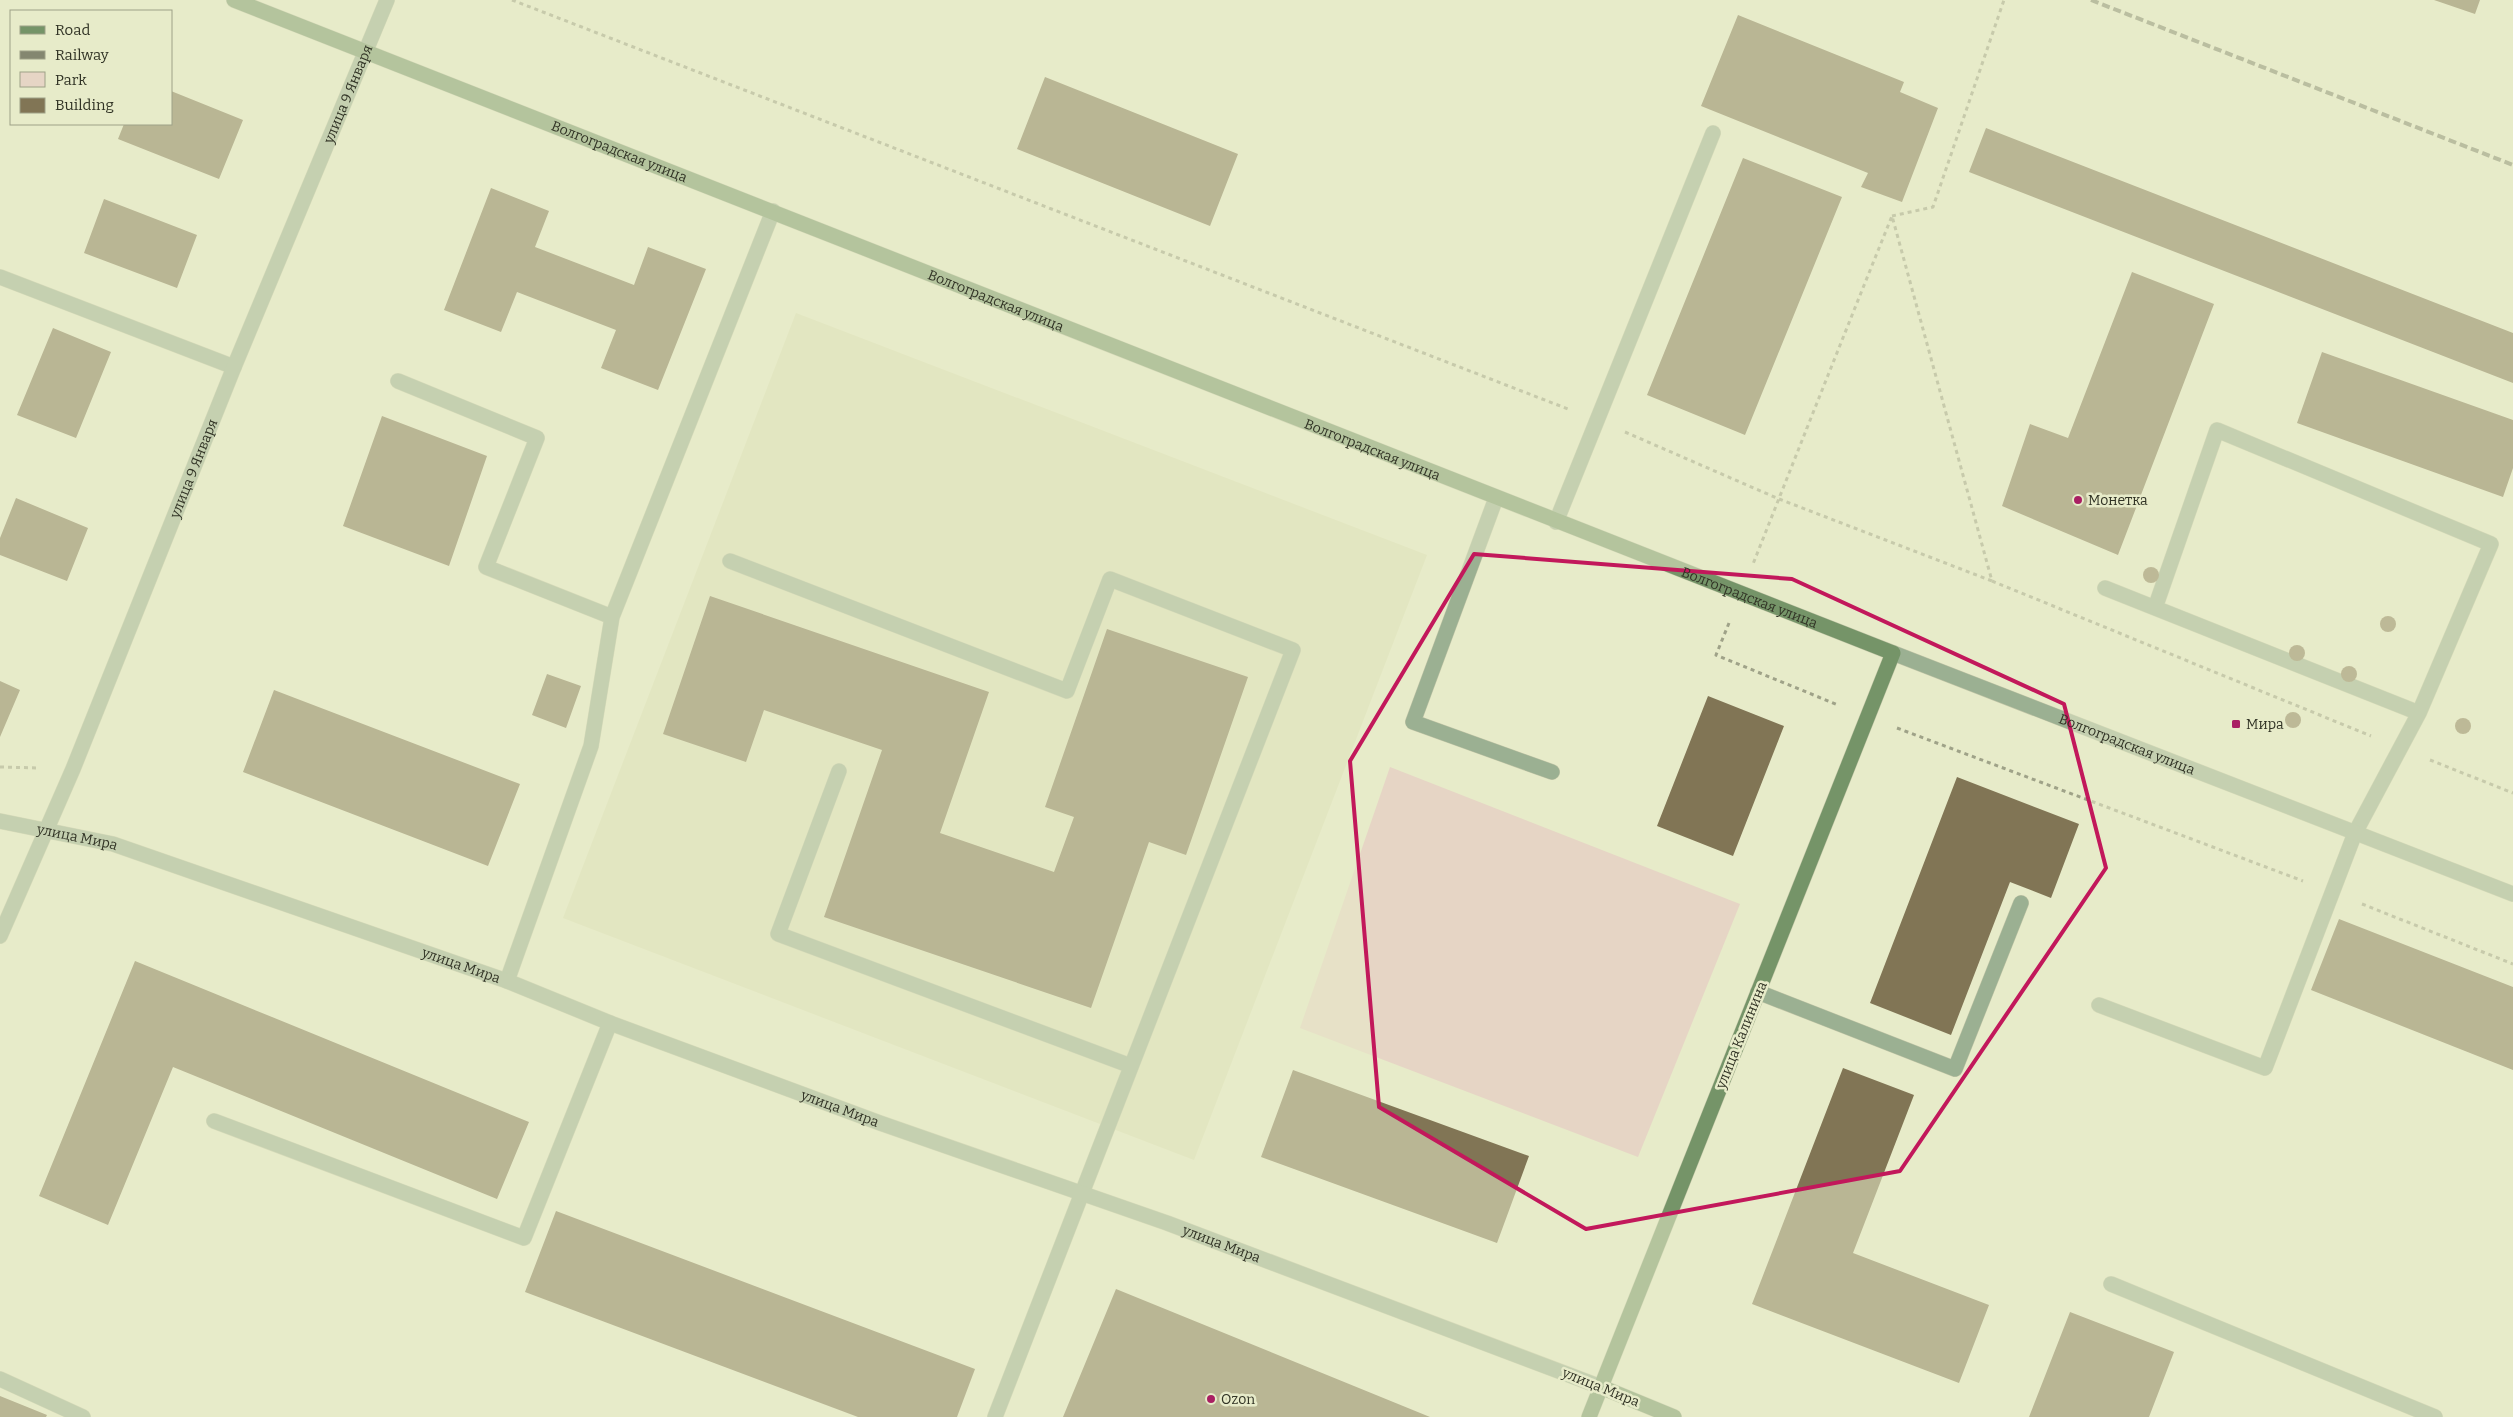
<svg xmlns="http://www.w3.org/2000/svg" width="2513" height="1417" viewBox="0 0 2513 1417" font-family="Bitter,serif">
  <rect width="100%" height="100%" fill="#e7ebc9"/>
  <path fill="#dce0b8" d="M796,313L1427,555L1194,1160L563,918Z"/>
  <path fill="#e6d5c5" d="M1390,767L1740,904L1638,1157L1300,1028Z"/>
  <path fill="#817555" d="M2434,0H2480L2475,14Z
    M1738,15L1904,82L1900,92L1938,108L1902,202L1861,187L1868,173L1701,106Z
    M1045,77L1238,154L1210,226L1017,149Z
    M171,91L243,120L219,179L118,139L124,124H171Z
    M1986,128L2513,333V383L1969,172Z
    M1743,158L1842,197L1745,435L1647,395Z
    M491,188L549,211L535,247L634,285L648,247L706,269L658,390L601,368L616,330L517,292L501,332L444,310Z
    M104,199L197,235L177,288L84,253Z
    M2132,272L2214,304L2118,555L2002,506L2030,424L2068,438Z
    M53,328L111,352L76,438L17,415Z
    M2322,352L2513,420V468L2503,497L2297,423Z
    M382,416L487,456L449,566L343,526Z
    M16,498L88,528L67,581L0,555V538Z
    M710,596L989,692L940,833L1054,872L1074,817L1045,807L1107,629L1248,677L1186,855L1149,842L1091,1008L824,917L882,750L764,710L746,762L663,734Z
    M547,674L581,686L566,728L532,715Z
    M0,681L20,690L0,737Z
    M274,690L520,784L488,866L243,772Z
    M1708,696L1784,726L1733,856L1657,826Z
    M1957,777L2079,824L2051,898L2010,882L1951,1035L1870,1003Z
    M2339,919L2513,987V1070L2311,990Z
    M135,961L529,1122L497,1199L173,1067L108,1225L39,1196Z
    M1843,1068L1914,1095L1853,1253L1989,1305L1959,1383L1752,1304Z
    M1293,1070L1529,1156L1497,1243L1261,1157Z
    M556,1211L975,1369L957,1417H858L525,1292Z
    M1116,1289L1430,1417H1063Z
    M2070,1312L2174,1352L2149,1417H2029Z
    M0,1396L47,1415L46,1417H0Z"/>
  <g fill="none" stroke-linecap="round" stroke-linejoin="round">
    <defs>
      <path id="lane" d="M398,381L537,438L486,567L612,617L773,211
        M1496,498L1413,722L1552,772
        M1556,522L1713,133
        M730,561L1067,691L1110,579L1293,650L995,1417
        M2155,608L2217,430L2491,544L2419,713
        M839,771L778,934L1131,1066
        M507,981L591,746L612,617
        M1758,992L1955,1069L2021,903
        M2099,1005L2265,1068L2355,833L2419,713L2105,588
        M214,1121L524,1238L610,1023
        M2111,1284L2435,1417
        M0,1379L83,1417"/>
      <g id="street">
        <path d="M0,277L234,367"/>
        <path id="s1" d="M1893,653L2513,894"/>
        <path id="s2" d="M0,821L113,844L507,981L610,1023L880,1123L1167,1223L1601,1387"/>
        <path id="s3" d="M0,936L73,769L234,367L387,0"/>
      </g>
      <g id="secondary">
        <path id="s4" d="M234,0C788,216 1339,439 1893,653L1589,1417"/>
        <path d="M1601,1387L1674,1417"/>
      </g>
    </defs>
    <use href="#lane" stroke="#c3c6a8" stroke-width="16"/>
    <use href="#street" stroke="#c3c6a8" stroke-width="16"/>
    <use href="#secondary" stroke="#c3c6a8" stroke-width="16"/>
    <path stroke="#9fa288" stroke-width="3" stroke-dasharray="4 4" stroke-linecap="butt" d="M512,0L1568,409
      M1892,216L1933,207L2004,0
      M1625,432L1779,499L1992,581L1892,216C1845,332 1799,448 1753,564
      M1992,581L2371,736
      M1729,623L1716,655L1838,705
      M1897,728L2303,881
      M2430,760L2513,793
      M0,767L39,768
      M2362,904L2513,964"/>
    <use href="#lane" stroke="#9bb092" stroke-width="15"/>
    <use href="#street" stroke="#9bb092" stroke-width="15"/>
    <use href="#secondary" stroke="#759468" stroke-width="15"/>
    <path stroke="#848770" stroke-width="4" stroke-dasharray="8 4" stroke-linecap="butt" d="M2091,0L2513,165"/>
  </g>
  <g fill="#8b7d5b">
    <circle cx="2151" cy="575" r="8"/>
    <circle cx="2388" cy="624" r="8"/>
    <circle cx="2297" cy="653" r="8"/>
    <circle cx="2349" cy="674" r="8"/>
    <circle cx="2293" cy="720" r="8"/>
    <circle cx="2463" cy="726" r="8"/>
  </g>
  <path d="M0 0H2513V1417H0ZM1474,554L1792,579L2064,704L2106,868L1900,1171L1586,1229L1379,1107L1350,761Z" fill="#e7ebc9" fill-opacity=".55" fill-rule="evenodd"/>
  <path fill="none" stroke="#c2185b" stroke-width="4" stroke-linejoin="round" d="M1474,554L1792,579L2064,704L2106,868L1900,1171L1586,1229L1379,1107L1350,761Z"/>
  <g fill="#a91f63" stroke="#e7ebc9" stroke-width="2">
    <circle cx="2078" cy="500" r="5"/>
    <rect x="2231" y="719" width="10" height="10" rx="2.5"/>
    <circle cx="1211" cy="1399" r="5"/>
  </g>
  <g text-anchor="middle" stroke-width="5" stroke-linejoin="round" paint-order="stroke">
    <g font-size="14" fill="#313325" stroke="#e7ebc9">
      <text dy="5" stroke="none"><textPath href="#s3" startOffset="911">улица 9 Января</textPath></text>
      <text dy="5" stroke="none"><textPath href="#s4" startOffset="414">Волгоградская улица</textPath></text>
      <text dy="5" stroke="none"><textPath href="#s4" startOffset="819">Волгоградская улица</textPath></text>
      <text dy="5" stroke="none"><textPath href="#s4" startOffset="1224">Волгоградская улица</textPath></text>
      <text dy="5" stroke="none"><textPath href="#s3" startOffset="506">улица 9 Января</textPath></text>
      <text dy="5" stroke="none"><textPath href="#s4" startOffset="1629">Волгоградская улица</textPath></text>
      <text dy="5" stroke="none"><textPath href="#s1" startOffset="251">Волгоградская улица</textPath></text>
      <text dy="5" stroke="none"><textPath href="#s2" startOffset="79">улица Мира</textPath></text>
      <text dy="5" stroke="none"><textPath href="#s2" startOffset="484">улица Мира</textPath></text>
      <text transform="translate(1741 1035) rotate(-68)" y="5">улица Калинина</text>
      <text dy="5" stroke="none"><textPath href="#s2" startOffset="889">улица Мира</textPath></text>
      <text dy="5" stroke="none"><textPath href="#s2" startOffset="1294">улица Мира</textPath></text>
      <text transform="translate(1601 1387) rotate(22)" y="5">улица Мира</text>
    </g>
    <g font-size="14" fill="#313325" stroke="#e7ebc9" text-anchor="start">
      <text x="2088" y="505">Монетка</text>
      <text x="2246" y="729">Мира</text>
      <text x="1221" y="1404">Ozon</text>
    </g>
  </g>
  <rect x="10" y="10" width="162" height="115" fill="#e7ebc9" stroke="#9ea187"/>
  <rect x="20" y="26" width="25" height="8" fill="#759468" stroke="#9ea187"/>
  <text x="55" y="35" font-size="15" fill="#313325">Road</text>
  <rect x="20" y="51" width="25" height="8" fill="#848770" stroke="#9ea187"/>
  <text x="55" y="60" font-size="15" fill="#313325">Railway</text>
  <rect x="20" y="72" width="25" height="15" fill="#e6d5c5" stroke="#9ea187"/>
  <text x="55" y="85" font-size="15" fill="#313325">Park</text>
  <rect x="20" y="98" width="25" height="15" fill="#817555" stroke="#9ea187"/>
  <text x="55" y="110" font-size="15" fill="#313325">Building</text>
</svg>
